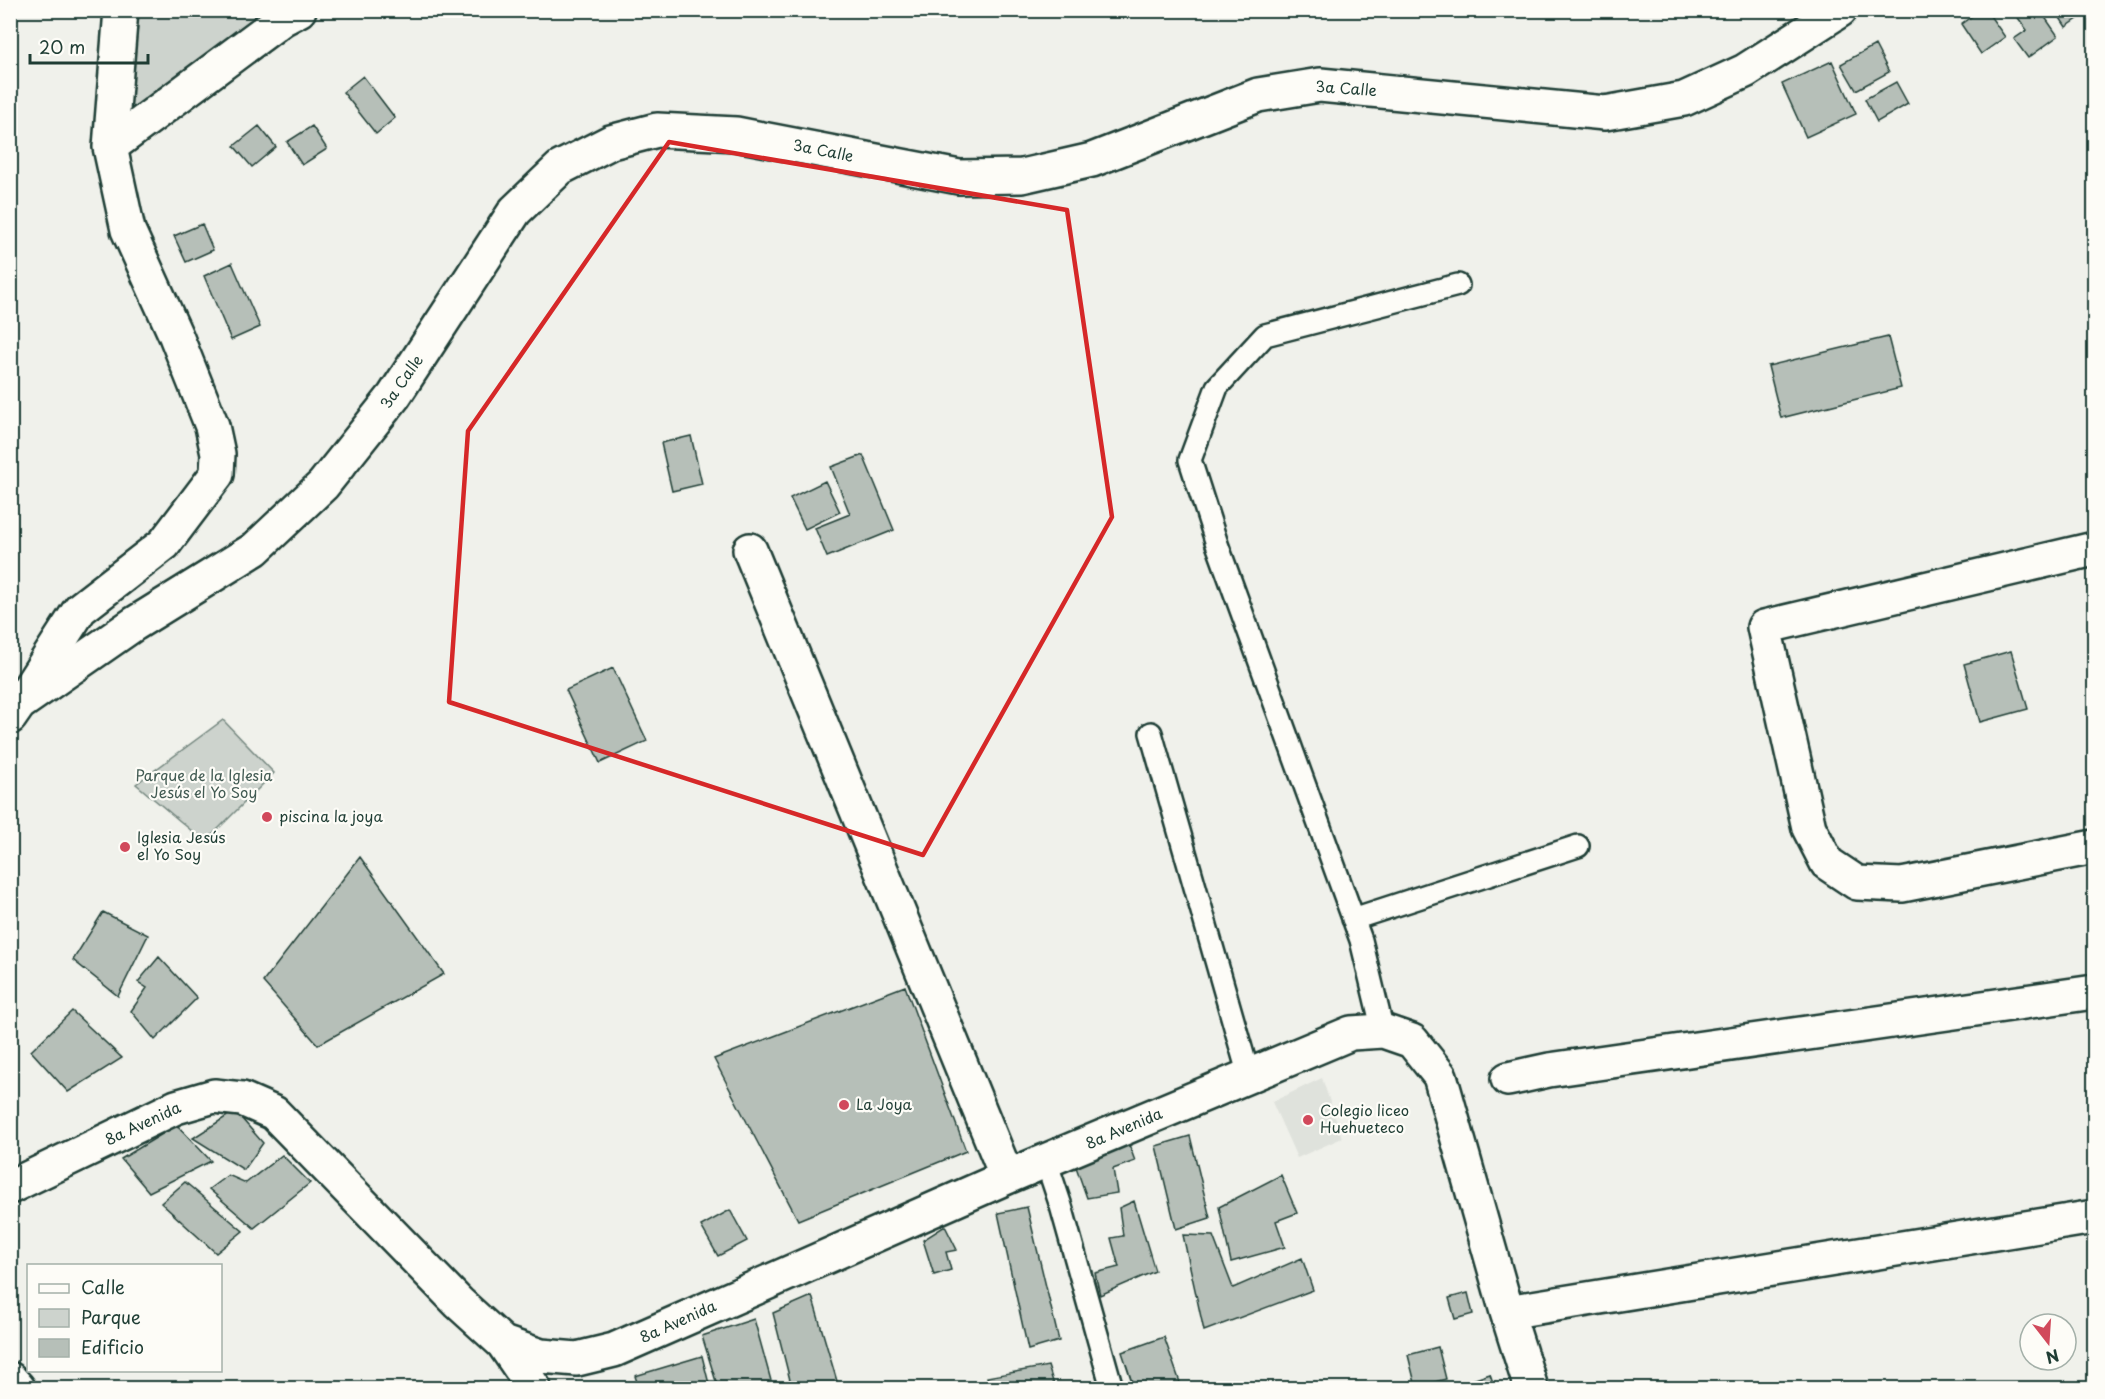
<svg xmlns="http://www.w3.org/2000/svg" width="2105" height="1399" viewBox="0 0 2105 1399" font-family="'Playpen Sans',sans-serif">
  <rect width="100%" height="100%" fill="#f0f1eb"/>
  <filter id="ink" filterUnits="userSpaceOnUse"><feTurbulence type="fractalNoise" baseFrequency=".0167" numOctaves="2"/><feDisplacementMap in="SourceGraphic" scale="12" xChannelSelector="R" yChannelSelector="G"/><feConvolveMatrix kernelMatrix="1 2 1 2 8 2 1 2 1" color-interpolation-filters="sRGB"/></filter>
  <g filter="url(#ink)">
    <path fill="#dfe2dc" d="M1322,1078L1342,1138L1297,1158L1272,1102Z"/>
    <path fill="#cdd3cd" stroke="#768880" stroke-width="1.5" d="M122,11H273L114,135Z
      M223,720L274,773L205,842L136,784Z"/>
    <path fill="#b6bfb8" stroke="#1f3d34" stroke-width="1.5" d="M1981,10H1986L2005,37L1981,54L1961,24Z
      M2022,10H2040L2058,36L2028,58L2014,39L2027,30L2016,15Z
      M2055,10H2091L2066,27Z
      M1875,45L1889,72L1856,90L1841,64Z
      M1832,61L1856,114L1806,137L1782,84Z
      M363,76L395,118L376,134L343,92Z
      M1896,82L1908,104L1877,122L1865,99Z
      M259,126L276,147L252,167L234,146Z
      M312,126L327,149L302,165L287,142Z
      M202,224L213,250L186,262L174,236Z
      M232,263L260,327L231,340L204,276Z
      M1888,337L1901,388L1781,418L1768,366Z
      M691,436L702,484L672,491L661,443Z
      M863,455L894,530L827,557L815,528L850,514L831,467Z
      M825,481L840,512L805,529L790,498Z
      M2011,651L2028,709L1980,722L1964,664Z
      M613,668L647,741L600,763L566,690Z
      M360,857L444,974L318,1045L263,982Z
      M103,912L148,935L118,996L73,960Z
      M159,957L197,998L155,1040L131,1011L147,988L138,982Z
      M905,986L966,1151L798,1220L714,1059Z
      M72,1011L122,1058L68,1092L31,1051Z
      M235,1111L263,1143L244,1170L193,1138Z
      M177,1125L211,1161L149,1192L121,1159Z
      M1190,1136L1210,1218L1176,1229L1156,1146Z
      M1127,1139L1135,1161L1113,1169L1117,1193L1087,1198L1075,1164Z
      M282,1155L310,1183L254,1228L209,1189L228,1175L246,1183Z
      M1281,1175L1297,1213L1276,1221L1285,1247L1231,1262L1219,1207Z
      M185,1182L243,1231L216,1253L161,1203Z
      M1134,1201L1155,1271L1100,1295L1095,1273L1119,1267L1111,1238L1123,1236L1119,1208Z
      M1027,1207L1059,1341L1028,1350L998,1213Z
      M730,1210L747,1241L718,1256L701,1226Z
      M945,1226L957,1250L946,1252L951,1270L934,1275L923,1240Z
      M1183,1235L1213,1236L1233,1288L1302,1258L1313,1290L1204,1331Z
      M1468,1293L1473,1314L1455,1319L1449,1298Z
      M812,1296L839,1388H792L773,1313Z
      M754,1319L773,1388H718L702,1336Z
      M1164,1337L1182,1388H1134L1122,1352Z
      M1438,1347L1446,1379L1416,1387L1408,1355Z
      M702,1356L710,1388H639L635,1376Z
      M1048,1366L1055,1388H990L987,1377Z
      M1490,1374L1495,1388H1449Z"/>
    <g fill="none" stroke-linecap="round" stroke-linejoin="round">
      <defs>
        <path id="lane" d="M1151,733L1249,1076
          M1353,919L1578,846
          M1383,1031L1361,940L1217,544L1190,460L1217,387L1265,335L1458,285
          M1046,1161L1061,1206L1112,1388"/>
        <path id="street" d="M110,147L282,19L299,10
          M2094,549L1764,627L1809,828L1827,863L1857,883L1902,885L2094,847
          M750,550L1007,1177
          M19,704L80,609L164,544L217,474L218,454L212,426L176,336L128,230L110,147L121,10
          M1508,1079L1549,1070L2094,992
          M10,1187L176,1107L214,1096L242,1099L274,1113L459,1303L503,1343L541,1356L577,1359L614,1350L1007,1177L1351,1033L1383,1031L1412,1041L1440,1076L1507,1312L1531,1388
          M1507,1312L2094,1217
          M503,1343L534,1388
          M10,1379L18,1388"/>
        <path id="secondary" d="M10,717L19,704L134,624L255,549L323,485L394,396L515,211L560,168L611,142L657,130L736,134L959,177L1022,176L1092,160L1258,95L1320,85L1605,113L1684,99L1745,71L1840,10"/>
      </defs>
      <use href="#lane" stroke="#1f3d34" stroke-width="26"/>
      <use href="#street" stroke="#1f3d34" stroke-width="38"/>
      <use href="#secondary" stroke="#1f3d34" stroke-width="38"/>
      <use href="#lane" stroke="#fdfcf7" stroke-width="21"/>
      <use href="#street" stroke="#fdfcf7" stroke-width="33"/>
      <use href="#secondary" stroke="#fdfcf7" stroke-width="33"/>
    </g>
  </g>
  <path fill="none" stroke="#d62828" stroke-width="4.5" stroke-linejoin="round" d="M669,142L1067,210L1112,517L923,855L449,702L468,431Z"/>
  <g fill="#d1495b" stroke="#fdfcf7" stroke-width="2">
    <circle cx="267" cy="817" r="6"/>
    <circle cx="125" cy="847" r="6"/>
    <circle cx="844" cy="1105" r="6"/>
    <circle cx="1308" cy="1120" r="6"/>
  </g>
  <g text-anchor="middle" stroke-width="4.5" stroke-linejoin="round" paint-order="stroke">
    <g font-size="15" fill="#1f3d34" stroke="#fdfcf7">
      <text transform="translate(1346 89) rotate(4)" y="5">3a Calle</text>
      <text transform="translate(823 151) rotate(11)" y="5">3a Calle</text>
      <text transform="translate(402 382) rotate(-55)" y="5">3a Calle</text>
      <text transform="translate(143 1124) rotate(-25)" y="5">8a Avenida</text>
      <text transform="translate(1124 1129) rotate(-23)" y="5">8a Avenida</text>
      <text transform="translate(678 1322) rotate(-24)" y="5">8a Avenida</text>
    </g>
    <g font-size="15" fill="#425b53" stroke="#fdfcf7">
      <text x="204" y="781">Parque de la Iglesia<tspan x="204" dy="17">Jesús el Yo Soy</tspan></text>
    </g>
    <g font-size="15" fill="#1f3d34" stroke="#fdfcf7" text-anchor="start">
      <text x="279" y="822">piscina la joya</text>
      <text x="137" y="843">Iglesia Jesús<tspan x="137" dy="17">el Yo Soy</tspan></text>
      <text x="856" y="1110">La Joya</text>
      <text x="1320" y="1116">Colegio liceo<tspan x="1320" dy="17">Huehueteco</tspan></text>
    </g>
  </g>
  <rect width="2105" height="1399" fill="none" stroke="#fdfcf7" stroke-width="36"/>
  <rect x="18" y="18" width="2069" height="1363" fill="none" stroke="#1f3d34" stroke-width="2" filter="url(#ink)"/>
  <rect x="27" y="1264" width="195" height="108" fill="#fdfcf7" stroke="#a4b0a9" stroke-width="1.5"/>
  <rect x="39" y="1284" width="30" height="9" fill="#fdfcf7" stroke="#a4b0a9" stroke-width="1.5"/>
  <text x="81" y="1294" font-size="18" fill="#1f3d34">Calle</text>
  <rect x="39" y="1309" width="30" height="18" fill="#cdd3cd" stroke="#a4b0a9" stroke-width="1.5"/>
  <text x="81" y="1324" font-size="18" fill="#1f3d34">Parque</text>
  <rect x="39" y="1339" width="30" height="18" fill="#b6bfb8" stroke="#a4b0a9" stroke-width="1.5"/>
  <text x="81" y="1354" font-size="18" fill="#1f3d34">Edificio</text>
  <g transform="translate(2048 1342) rotate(163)"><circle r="28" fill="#fdfcf7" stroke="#a4b0a9" stroke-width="1.5"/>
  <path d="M0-4.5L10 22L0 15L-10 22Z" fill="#d1495b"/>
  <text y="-9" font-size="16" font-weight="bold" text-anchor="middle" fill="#1f3d34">N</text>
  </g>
  <path d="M30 54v9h118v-9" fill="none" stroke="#1f3d34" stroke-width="3"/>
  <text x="39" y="54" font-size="18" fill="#1f3d34" stroke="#fdfcf7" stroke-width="4.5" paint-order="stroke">20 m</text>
</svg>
